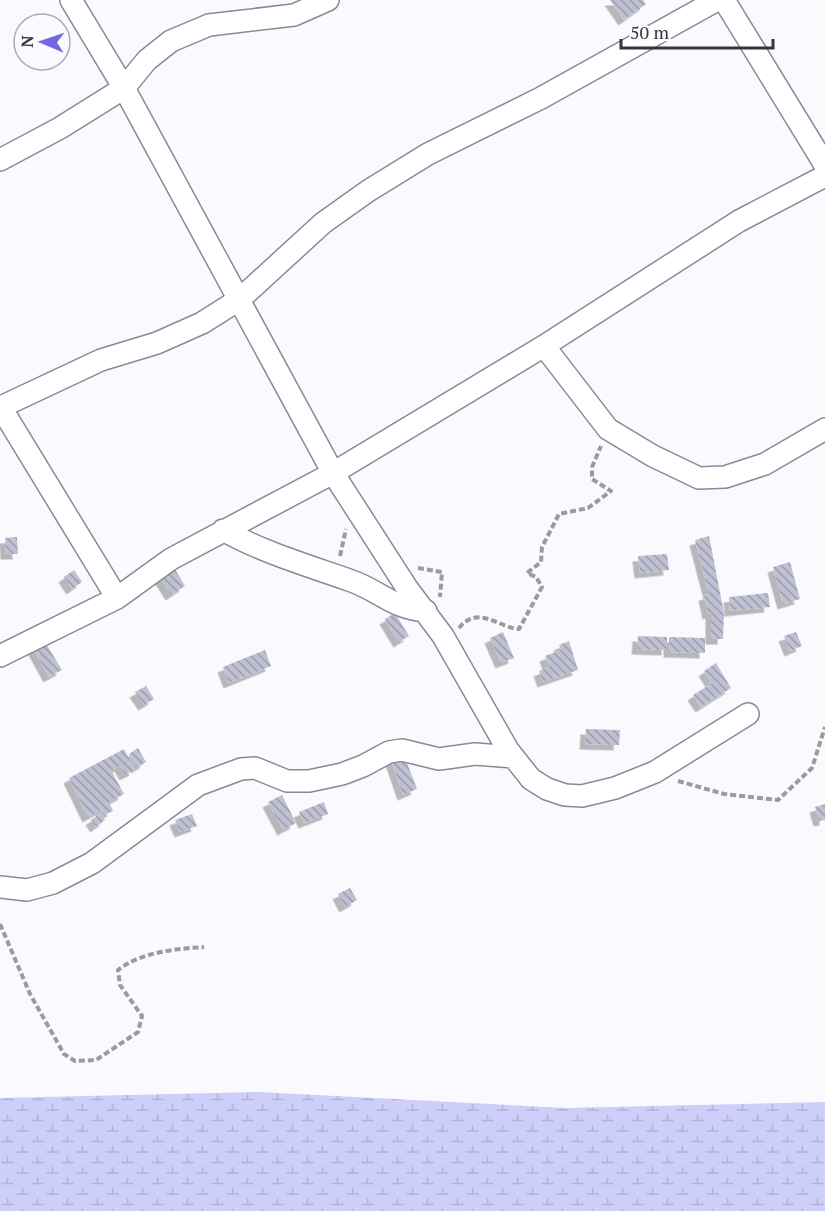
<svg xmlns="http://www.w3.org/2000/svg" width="825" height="1211" viewBox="0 0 825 1211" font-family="'PT Serif',serif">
  <defs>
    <pattern id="wetland-marsh" width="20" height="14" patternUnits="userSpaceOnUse" patternTransform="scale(1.5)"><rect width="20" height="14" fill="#cdcefa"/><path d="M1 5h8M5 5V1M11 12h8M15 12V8" fill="none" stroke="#b1b2d7"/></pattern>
    <pattern id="building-back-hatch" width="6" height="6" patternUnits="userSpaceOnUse" patternTransform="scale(1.5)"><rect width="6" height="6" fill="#bfc0d2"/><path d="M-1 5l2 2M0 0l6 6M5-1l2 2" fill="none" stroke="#9c9dac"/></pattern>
    <filter id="shadow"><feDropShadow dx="-5.5" dy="5.5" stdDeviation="0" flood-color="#0004"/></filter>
  </defs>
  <rect width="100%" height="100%" fill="#fafafe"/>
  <path fill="url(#wetland-marsh)" d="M258,1092L566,1108L825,1102V1211H0V1098Z"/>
  <path fill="url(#building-back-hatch)" filter="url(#shadow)" d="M610,0H643L646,4L624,20Z
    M709,536L724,613L723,639H711V613L708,614L704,595L709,594L695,540Z
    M17,537L18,554H6L5,538Z
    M667,554L669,570L640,573L638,556Z
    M790,562L800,599L783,604L773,567Z
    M173,566L185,586L171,595L158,574Z
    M74,570L82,582L72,589L64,577Z
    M768,593L770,607L730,611L729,597Z
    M395,613L409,636L399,642L385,619Z
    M503,632L514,658L501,663L490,638Z
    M796,632L802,646L790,651L784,636Z
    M638,636L667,637V650L637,649Z
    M669,637L705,638V653L669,652Z
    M569,641L578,670L543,682L539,671L549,667L545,656L561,650L559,645Z
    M45,642L62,670L49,677L33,648Z
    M265,650L271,666L229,683L223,667Z
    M716,663L731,688L701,707L693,695L712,683L704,671Z
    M146,686L154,699L144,705L135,692Z
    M586,729L620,730L619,745L585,744Z
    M138,748L146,762L137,768L129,754Z
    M124,749L135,770L125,775L120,766L111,770L124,794L109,802L113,811L104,815L101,810L88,817L69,778Z
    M404,755L417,789L403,795L391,760Z
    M282,795L296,823L283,830L268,802Z
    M324,802L328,814L304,823L299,812Z
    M825,804V820L819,821L815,807Z
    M101,813L105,820L96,827L91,820Z
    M192,814L197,826L180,832L175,820Z
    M350,888L357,900L345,907L338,894Z"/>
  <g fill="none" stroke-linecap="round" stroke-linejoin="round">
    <defs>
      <path id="minor" d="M71,0L124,88L333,473L407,588L443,636L508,750L531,779L547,789L565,795L582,796L615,788L655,772L748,714
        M724,0L825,165
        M0,160L60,128L124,88L147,60L171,41L209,25L294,15L328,0
        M544,346L608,429L653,456L699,478L725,477L765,464L825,429
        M0,406L117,598
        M1,407L101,360L157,343L202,323L240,299L323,223L368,191L428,154L541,98L717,0
        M223,530C262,552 306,565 349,580C379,590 391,608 426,611
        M0,656L117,598L171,559L333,473L544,346L739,221L825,176
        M0,887L27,890L53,883L92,863L198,785L241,769L255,768L287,781H309L342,774L363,766L389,752L402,750L439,759L475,754L513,757"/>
    </defs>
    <use href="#minor" stroke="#88899a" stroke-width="24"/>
    <path stroke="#9a9a9f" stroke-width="4" stroke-dasharray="6 3" stroke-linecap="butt" d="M340,556L346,529
      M418,568L442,572L440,597
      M459,628C478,604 499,628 519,629L542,587L536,577L527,573L541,562L542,547L559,514L588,508L611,491L592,479V467L601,446
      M678,781L724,794L778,800L812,768L825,727
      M0,924L30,994L64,1054L75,1061L96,1060L138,1032L142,1016L120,985L118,970C141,952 175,949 204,947"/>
    <use href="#minor" stroke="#fff" stroke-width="21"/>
  </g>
  <g transform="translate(42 42) rotate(272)"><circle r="28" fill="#fafafe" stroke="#ababb0" stroke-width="1.5"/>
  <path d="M0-4.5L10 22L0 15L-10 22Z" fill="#7167e1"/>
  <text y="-9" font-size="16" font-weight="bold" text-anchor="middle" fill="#34343b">N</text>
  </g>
  <path d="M621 39v9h152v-9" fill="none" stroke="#34343b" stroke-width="3"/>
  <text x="630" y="39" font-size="18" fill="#34343b" stroke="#fafafe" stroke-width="4.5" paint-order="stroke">50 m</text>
</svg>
